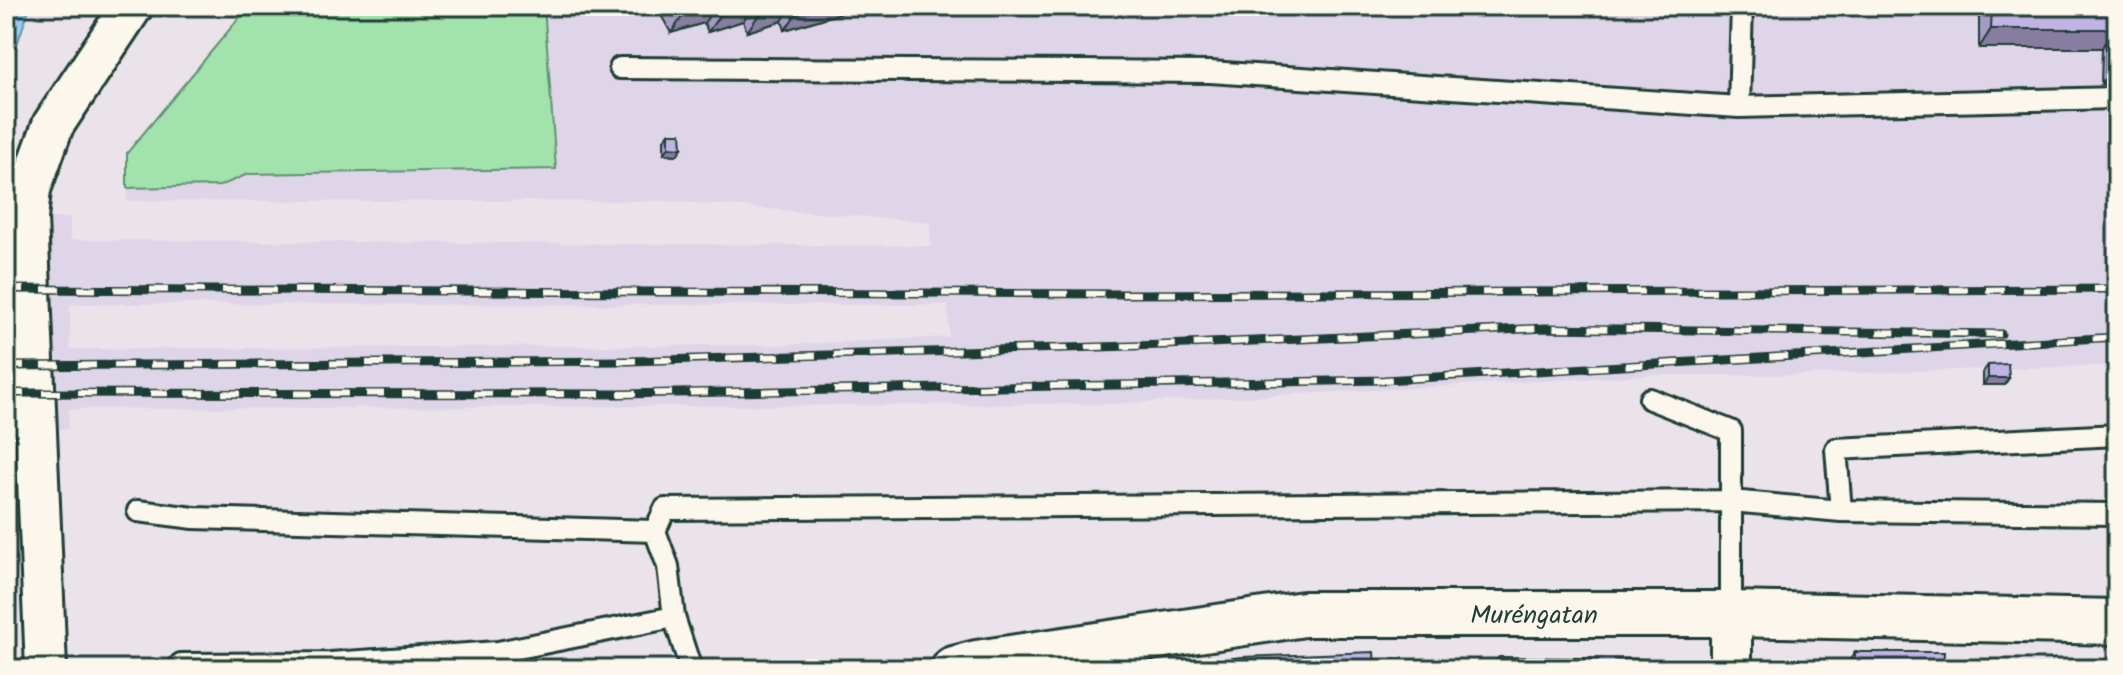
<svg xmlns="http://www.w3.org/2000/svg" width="2123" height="675" viewBox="0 0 2123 675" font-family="Kalam,sans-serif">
  <rect width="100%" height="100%" fill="#eae3ea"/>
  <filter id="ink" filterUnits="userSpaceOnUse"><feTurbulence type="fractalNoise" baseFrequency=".0125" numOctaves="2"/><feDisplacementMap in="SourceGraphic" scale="16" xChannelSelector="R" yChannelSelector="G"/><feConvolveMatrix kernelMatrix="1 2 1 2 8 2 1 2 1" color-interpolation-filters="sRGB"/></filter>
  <g filter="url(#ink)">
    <path fill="#ded5e8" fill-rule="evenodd" d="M544,6H2117V365L1794,375H1652L1111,404L69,409L68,429L6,430V218H70V240L931,246L930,222L668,201H127V188L220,186L248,174L555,169ZM70,304L948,305L949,337L779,345L70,349Z"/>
    <path fill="#a2e2ac" stroke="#609070" stroke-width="2" d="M249,6H544L556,169L248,174L220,186L127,188V153Z"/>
    <path fill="#97ccf5" stroke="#6793a8" stroke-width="2" d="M6,6H30L6,77Z"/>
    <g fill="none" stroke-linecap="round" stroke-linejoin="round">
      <defs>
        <path id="service" d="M620,68L1210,72L1739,107L2117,98
          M1739,107L1742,6
          M1650,399L1731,431V614
          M2117,435L1836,449L1841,511L2117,514
          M138,511L194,518L655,531
          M181,664L330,663L498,652L674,617
          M691,669L674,617L668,566L655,531L665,509L1731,501L1841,511"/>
        <path id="minor" d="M1731,614V669
          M46,669L27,219L30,189L53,125L132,6"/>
        <path id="tertiary" d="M954,669L977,663L1304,614H1731L2117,622"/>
      </defs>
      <use href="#service" stroke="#1f3d34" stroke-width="26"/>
      <use href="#minor" stroke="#1f3d34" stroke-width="46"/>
      <use href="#tertiary" stroke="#1f3d34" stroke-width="50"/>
      <use href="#service" stroke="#fbf7ec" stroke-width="20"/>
      <use href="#minor" stroke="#fbf7ec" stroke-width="40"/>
      <use href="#tertiary" stroke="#fbf7ec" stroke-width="44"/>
      <defs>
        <path id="rail" d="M6,289L1126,294L2117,289
          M6,366L628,361L1165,345L1546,328L2001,334
          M6,393L619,394L1384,380L2117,337"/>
      </defs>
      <use href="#rail" stroke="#1f3d34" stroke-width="9"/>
      <use href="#rail" stroke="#fbf7ec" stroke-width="6" stroke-dasharray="18" stroke-linecap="butt"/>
    </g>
    <path fill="#a69ac4" stroke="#1f3d34" stroke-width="2" d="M656,6H864L785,30L782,21L747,32L743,21L708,32L704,23L671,33Z
      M1979,6H2117V84H2101L2102,48H1979Z
      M669,133L677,155L664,154V140Z
      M1988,365L2009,378L2004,385H1983V372Z
      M1855,652L1943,669H1844Z
      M1499,657L1642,669H1490Z"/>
    <path fill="#877da0" stroke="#1f3d34" stroke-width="2" d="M751,6H754L743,21L708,32L719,16Z
      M789,6H792L782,21L747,32L758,16Z
      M823,6H864L785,30L796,14Z
      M716,7L704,23L671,33L682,17Z
      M1991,29H2117V48L2106,40L2102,48H1979Z
      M2106,77H2117V84H2101Z
      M669,147L682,148L677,155L664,154Z
      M1988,378H2009L2004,385H1983Z"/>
    <path fill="#c1b3e4" stroke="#1f3d34" stroke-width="2" d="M676,6H751L719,16L716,7L682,17Z
      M755,6H789L758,16Z
      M793,6H823L796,14Z
      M1992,6H2117V29H1991Z
      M2106,40H2117V77H2106Z
      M669,133H681L682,148L669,147Z
      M2008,364L2009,378H1988V365Z
      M1374,652L1375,669H1155L1242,657Z
      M1855,652H1944L1943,669H1855Z
      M1499,657L1642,659V669H1499Z"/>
  </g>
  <g text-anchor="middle" stroke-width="8" stroke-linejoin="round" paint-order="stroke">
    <g font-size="26" fill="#1f3d34" stroke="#fbf7ec">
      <text x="1534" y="623">Muréngatan</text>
    </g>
  </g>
  <rect width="2123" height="675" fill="none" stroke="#fbf7ec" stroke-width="32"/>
  <rect x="16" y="16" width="2091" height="643" fill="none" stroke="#1f3d34" stroke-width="3" filter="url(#ink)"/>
</svg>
